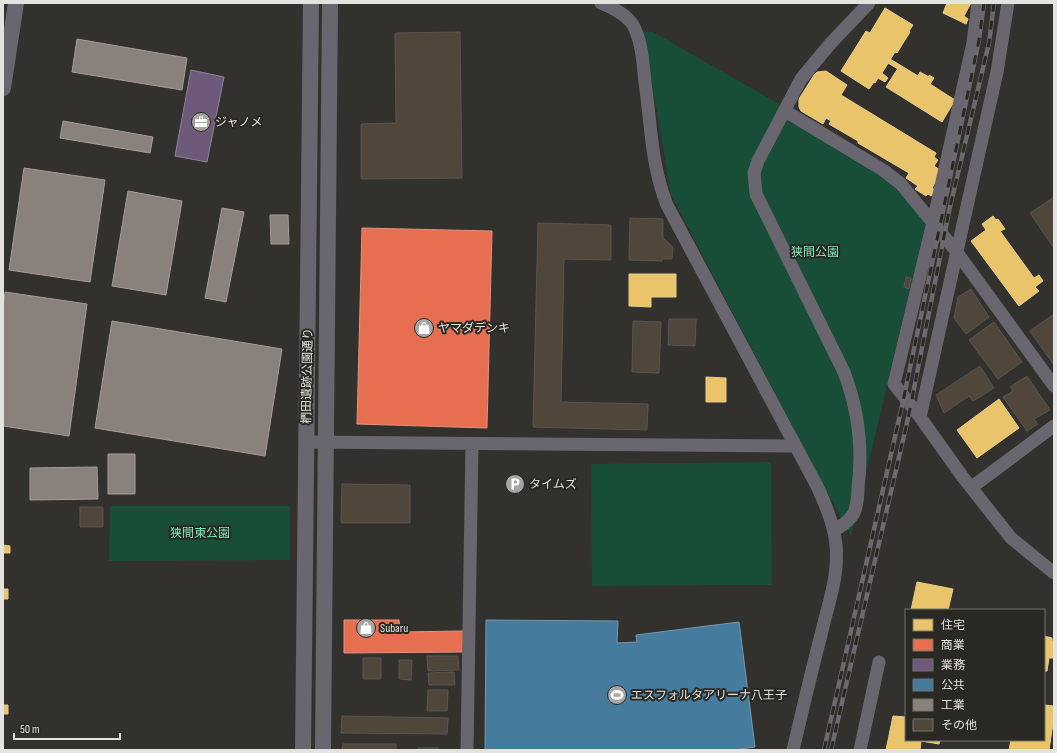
<svg xmlns="http://www.w3.org/2000/svg" width="1057" height="753" viewBox="0 0 1057 753" font-family="'Sofia Sans Condensed','Noto Sans JP',sans-serif">
  <rect width="100%" height="100%" fill="#33312e"/>
  <path fill="#184d38" d="M638,31L653,32L786,108L913,194L928,214L851,536L821,481L671,195L644,37Z
    M771,462L772,585L592,586L591,464Z
    M110,506H290V560L109,561Z"/>
  <path fill="#e9c46a" stroke="#e8cd8d" d="M947,3H971L964,16L968,19L966,24L943,13Z
    M885,8L913,25L909,31L910,32L897,53L895,52L882,73L888,78L885,82L878,78L875,83L874,82L869,89L841,71L866,31L870,33Z
    M890,59L900,65L898,69L888,63Z
    M900,65L918,76L920,72L929,77V75L934,78L930,84L955,100L942,122L886,87Z
    M826,71L847,85L841,95L936,153L934,157L938,160L934,166L940,170L936,177L938,178L932,188L935,190L931,196L928,194L926,196L915,189L918,186L906,178L909,173L858,143V141L829,124L831,121L826,118L823,124L801,111L799,107V99L814,75L817,72Z
    M993,216L996,220L998,219L1005,229L1000,231L1034,278L1039,275L1043,281L1035,287L1039,291L1019,306L971,241L986,230L982,224Z
    M629,274H676V297H651V307L629,306Z
    M706,377L726,378V402H706Z
    M999,399L1019,428L977,458L957,430Z
    M3,545L10,546V553H3Z
    M917,582L953,589L948,610H911Z
    M3,589H8V599H3Z
    M1044,636L1052,638V641H1054V658H1049L1047,671H1045L1044,674Z
    M3,705H8V714H3Z
    M1044,705L1054,706V716L1049,750H1009L1011,740H1044Z
    M893,716L906,717V740H940L939,744L921,741L920,750H886Z"/>
  <path fill="#e76f51" stroke="#e6927c" d="M362,228L492,231L487,428L357,424Z
    M344,620H399L400,632L463,631L462,652L344,653Z"/>
  <path fill="#6d597a" stroke="#918299" d="M191,70L224,77L207,162L175,156Z"/>
  <path fill="#457b9d" stroke="#759ab1" d="M486,620L618,621L617,643L637,642L636,635L739,622L755,747L733,750H485Z"/>
  <path fill="#8a817c" stroke="#a59e9a" d="M77,39L187,58L182,90L72,72Z
    M63,121L153,137L150,153L60,138Z
    M24,168L105,180L90,282L9,270Z
    M128,191L182,201L166,295L112,286Z
    M222,208L244,212L226,302L205,298Z
    M270,215H288L289,244H271Z
    M5,292L87,304L69,436L3,426V308Z
    M112,321L282,349L265,456L95,428Z
    M108,454H135V494H108Z
    M97,467L98,499L30,500V468Z"/>
  <path fill="#50463a" stroke="#585654" d="M460,32L462,178L361,179V124L396,123L395,33Z
    M1054,197V248L1030,213Z
    M630,218L663,219V238L673,247L672,259H662V261L629,260Z
    M538,223L611,225V260L564,259L561,402L648,404L647,430L533,427Z
    M906,277L911,278L909,289L904,287Z
    M971,289L989,317L966,334L954,318L958,297Z
    M1054,314V365L1030,331Z
    M669,319H696L695,346L668,345Z
    M633,321L661,322L659,373L632,372Z
    M994,322L1022,362L998,379L969,340Z
    M980,366L994,388L973,401L969,396L944,413L936,395Z
    M1027,376L1050,410L1034,419L1038,424L1027,431L1003,397L1013,391L1010,387Z
    M342,484L410,485V523H341Z
    M80,507H103V527H80Z
    M427,656H458L459,670L428,671Z
    M363,658H381V679H363Z
    M399,660H412L411,680L399,679Z
    M454,672L455,685H429L428,673Z
    M428,690H448L447,711H427Z
    M342,716L448,718L447,734L341,733Z
    M343,744H396V750H342Z
    M418,748H439V750H418Z"/>
  <g fill="none" stroke-linecap="round" stroke-linejoin="round">
    <path stroke="#6a666f" stroke-width="13" d="M601,3C613,8 626,14 633,25C642,42 643,63 645,82C651,124 651,165 667,205L818,488C826,506 834,525 836,545C839,578 828,603 821,635C811,673 802,712 793,750
      M978,3L973,43L933,222L894,384L920,417L962,476L1011,538L1054,573
      M785,111L883,170L901,184L956,251L1054,386
      M920,417L997,72L1008,3
      M306,442L795,446
      M972,487L1054,426
      M834,531C841,526 850,521 854,513C857,505 858,496 858,488C863,449 858,409 844,372L756,194L754,173L758,161L801,79L830,44L869,3
      M467,750L472,444
      M860,750L879,662"/>
    <path stroke="#6a666f" stroke-width="16" d="M3,88L16,3
      M303,750L311,3
      M323,750L330,3"/>
    <defs>
      <path id="rail" d="M824,750L902,406L979,40L984,3
        M831,750L909,414L949,211L989,43L994,3"/>
    </defs>
    <use href="#rail" stroke="#6d696f" stroke-width="4.5"/>
    <use href="#rail" stroke="#2a2823" stroke-width="3" stroke-dasharray="9" stroke-linecap="butt"/>
  </g>
  <defs>
    <symbol id="office-disc" viewBox="-11 -11 22 22"><circle r="9.5" fill="#a6a5a2" stroke="#2a2823"/><path d="M-6-3h4V-5.5h4V-3h4V5H-6ZM-1-4.5V-3h2v-1.5ZM-6 0V1H6V0Z" fill="#fff"/></symbol>
    <symbol id="shop-disc" viewBox="-11 -11 22 22"><circle r="9.5" fill="#a6a5a2" stroke="#2a2823"/><path d="M-5-2.5h2.3a2.7 3.5 0 0 1 5.4 0H5L5.5 6h-11ZM-1.5-2.5h3a1.5 2.3 0 0 0-3 0Z" fill="#fff"/></symbol>
    <symbol id="parking-disc" viewBox="-11 -11 22 22"><circle r="9.5" fill="#a6a5a2" stroke="#2a2823"/><path d="M-3.5-5.5H1a3.5 3.5 0 0 1 0 7H-1V5.5H-3.5ZM-1-3.4V-.6H.8a1.4 1.4 0 0 0 0-2.8Z" fill="#fff"/></symbol>
    <symbol id="stadium-disc" viewBox="-11 -11 22 22"><circle r="9.5" fill="#a6a5a2" stroke="#2a2823"/><path d="M0-5a6.5 5 0 1 0 0 10a6.5 5 0 1 0 0-10ZM-3.5-1.8h7v3.6h-7Z" fill="#fff"/></symbol>
  </defs>
  <g fill-rule="evenodd">
    <use href="#office-disc" x="190" y="111" width="22" height="22"/>
    <use href="#shop-disc" x="413" y="317" width="22" height="22"/>
    <use href="#parking-disc" x="504" y="473" width="22" height="22"/>
    <use href="#shop-disc" x="355" y="617" width="22" height="22"/>
    <use href="#stadium-disc" x="606" y="684" width="22" height="22"/>
  </g>
  <g text-anchor="middle" stroke-width="4" stroke-linejoin="round" paint-order="stroke">
    <g font-size="12" fill="#e4e3e0" stroke="#2a2823" text-anchor="start">
      <text x="215" y="126">ジャノメ</text>
      <text x="438" y="332">ヤマダデンキ</text>
      <text x="529" y="488">タイムズ</text>
      <text x="380" y="632">Subaru</text>
      <text x="631" y="699">エスフォルタアリーナ八王子</text>
    </g>
    <g font-size="12" fill="#7de9ba" stroke="#2a2823">
      <text x="815" y="256">狭間公園</text>
      <text x="200" y="537">狭間東公園</text>
    </g>
    <g font-size="12" fill="#e4e3e0" stroke="#2a2823">
      <text transform="translate(307 376) rotate(-89)" y="4">椚田遺跡公園通り</text>
    </g>
  </g>
  <rect width="1057" height="753" fill="none" stroke="#e4e3e0" stroke-width="8"/>
  <rect x="905" y="609" width="140" height="132" fill="#2a2823" stroke="#74736f"/>
  <rect x="913" y="619" width="20" height="12" fill="#e9c46a" stroke="#74736f"/>
  <text x="941" y="629" font-size="12" fill="#e4e3e0">住宅</text>
  <rect x="913" y="639" width="20" height="12" fill="#e76f51" stroke="#74736f"/>
  <text x="941" y="649" font-size="12" fill="#e4e3e0">商業</text>
  <rect x="913" y="659" width="20" height="12" fill="#6d597a" stroke="#74736f"/>
  <text x="941" y="669" font-size="12" fill="#e4e3e0">業務</text>
  <rect x="913" y="679" width="20" height="12" fill="#457b9d" stroke="#74736f"/>
  <text x="941" y="689" font-size="12" fill="#e4e3e0">公共</text>
  <rect x="913" y="699" width="20" height="12" fill="#8a817c" stroke="#74736f"/>
  <text x="941" y="709" font-size="12" fill="#e4e3e0">工業</text>
  <rect x="913" y="719" width="20" height="12" fill="#50463a" stroke="#74736f"/>
  <text x="941" y="729" font-size="12" fill="#e4e3e0">その他</text>
  <path d="M14 733v6h106v-6" fill="none" stroke="#e4e3e0" stroke-width="2"/>
  <text x="20" y="733" font-size="12" fill="#e4e3e0" stroke="#2a2823" stroke-width="3" paint-order="stroke">50 m</text>
</svg>
